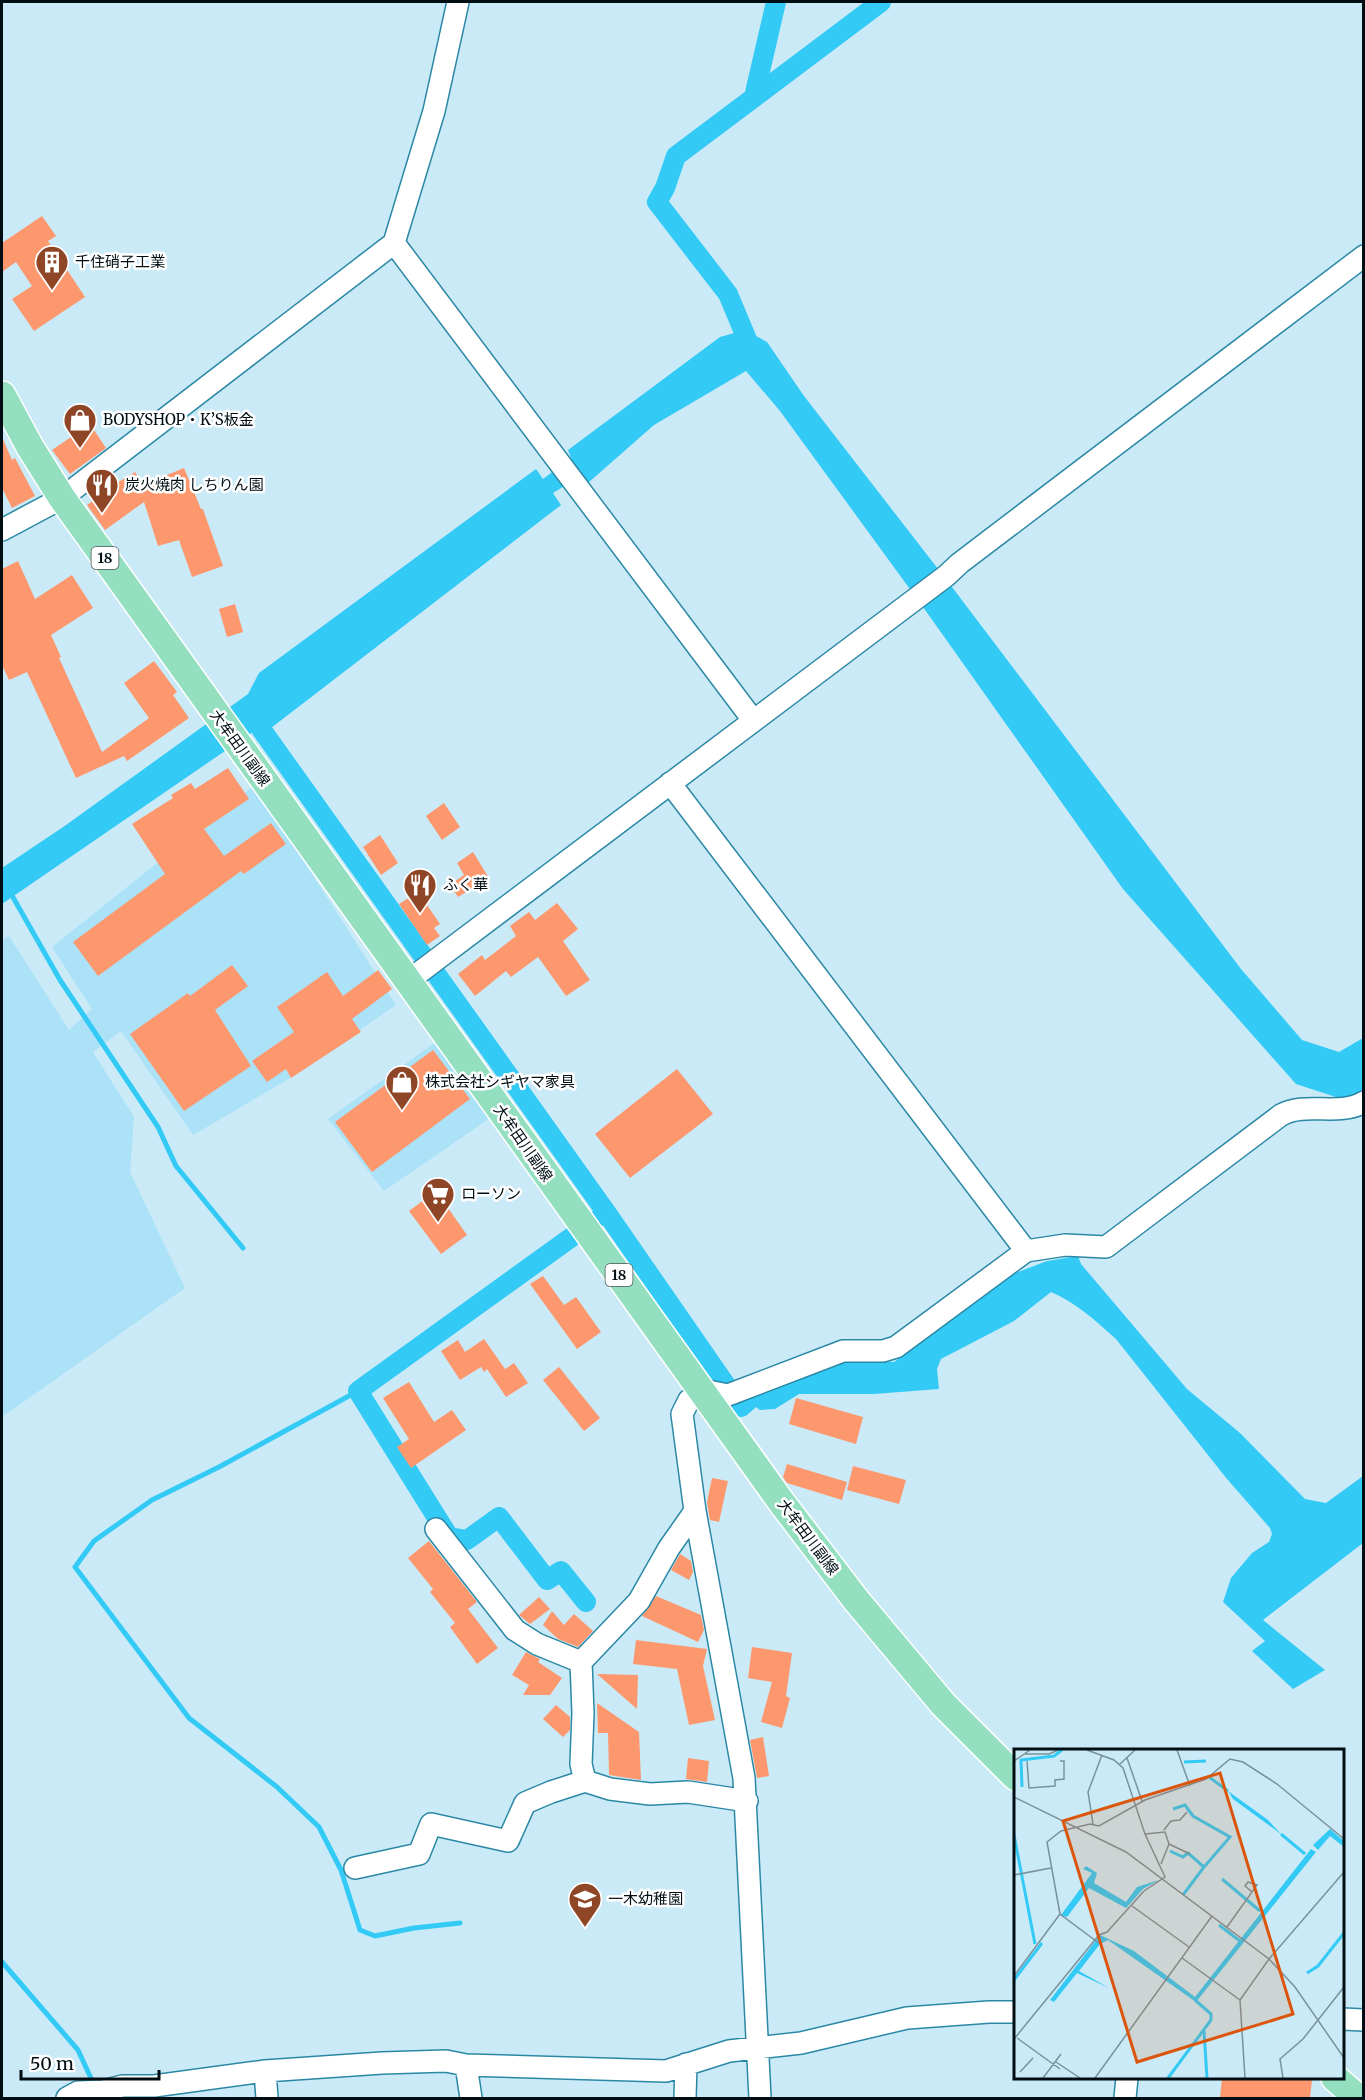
<svg xmlns="http://www.w3.org/2000/svg" width="1365" height="2100" viewBox="0 0 1365 2100" font-family="Merriweather,'Noto Sans JP',serif">
  <rect width="100%" height="100%" fill="#caeaf7"/>
  <path fill="#abe2f7" d="M255,785L396,1005L287,1080L193,1135L121,1031L93,1052L134,1117L130,1172L185,1288L2,1417V941L9,936L69,1030L92,1009L52,947Z
    M436,1042L493,1116L384,1191L328,1119Z"/>
  <path fill="#34caf6" d="M745,330L767,342L804,396L952,587L1241,969L1302,1040L1339,1052L1363,1038V1089L1348,1101L1296,1084L1123,889L923,607L780,411L746,371L654,425L588,483L582,475L553,493L561,505L271,728L262,733L257,729L2,904V868L66,825L248,694L259,673L536,469L543,479L571,458L568,450L720,337Z
    M1078,1256L1081,1264L1187,1389L1240,1433L1305,1499L1326,1503L1363,1476V1543L1263,1620L1325,1670L1293,1689L1252,1651L1265,1641L1223,1602L1231,1578L1252,1553L1269,1542L1272,1534L1270,1528L1227,1479L1116,1339C1096,1321 1075,1302 1051,1292L1014,1321L941,1359L937,1369L939,1389L874,1394H799L775,1409L760,1410L748,1401L743,1394L837,1359L894,1362L1013,1274L1047,1261Z"/>
  <g fill="none" stroke-linecap="round" stroke-linejoin="round">
    <path stroke="#34caf6" stroke-width="5" d="M10,892L60,980L158,1127L176,1166L243,1248
      M358,1391L219,1467L152,1500L94,1541L75,1567L189,1718L277,1787L319,1827L341,1870L360,1930L375,1936L414,1928L460,1923
      M2,1962L78,2050L95,2087"/>
    <path stroke="#34caf6" stroke-width="20" d="M754,97L776,2
      M751,349L728,294L657,202L665,188L676,156L881,2
      M249,712L606,1212L741,1407L748,1401
      M586,1602L561,1571L547,1580L499,1517L467,1540L449,1537L358,1391L594,1221"/>
  </g>
  <path fill="#fd986e" d="M42,216L56,236L48,241L85,297L34,331L12,299L32,286L16,262L2,272V243Z
    M90,424L106,448L70,474L52,450Z
    M2,437L12,460L15,458L35,496L12,508L2,488Z
    M184,468L201,509H203L223,566L192,577L179,540L158,546L144,502L105,530L87,505L111,488L110,487L135,472L143,485Z
    M18,561L35,599L72,575L93,608L51,635L61,657L59,658L102,752L149,718L124,683L154,661L177,692L173,695L189,718L127,761L124,756L76,778L27,672L9,680L2,665V569Z
    M235,604L243,632L227,637L219,609Z
    M228,768L249,799L204,829L224,856L271,823L286,844L244,874L241,871L98,976L73,942L165,874L132,824L173,798L171,795L191,783L195,789Z
    M444,803L460,827L442,840L426,816Z
    M380,835L398,863L381,875L363,847Z
    M473,852L489,878L458,897L450,885L464,875L457,863Z
    M418,892L440,924L434,928L440,936L427,945L399,904Z
    M557,903L578,929L563,941L590,980L566,996L538,957L511,977L506,971L475,996L458,974L482,955L485,960L516,936L510,926L529,912L535,920Z
    M232,965L248,986L215,1010L251,1066L184,1111L130,1034L188,993L190,996Z
    M378,970L392,989L352,1019L361,1032L291,1078L286,1069L267,1082L252,1061L294,1032L277,1007L327,972L343,996Z
    M433,1050L470,1099L372,1172L335,1122Z
    M677,1069L713,1114L630,1178L595,1134Z
    M436,1191L467,1235L441,1254L409,1211Z
    M543,1276L564,1305L576,1297L601,1332L577,1349L530,1284Z
    M484,1339L505,1369L514,1363L528,1383L506,1397L487,1369L484,1372L481,1367L460,1380L441,1351L458,1340L465,1352Z
    M559,1367L600,1418L584,1431L543,1380Z
    M409,1382L434,1422L452,1410L466,1430L411,1468L397,1447L409,1439L383,1398Z
    M796,1398L863,1417L856,1444L789,1424Z
    M787,1464L847,1482L842,1500L787,1483L783,1477Z
    M853,1466L906,1480L899,1504L847,1490Z
    M712,1478L728,1481L719,1522L710,1520L708,1509L707,1502Z
    M429,1541L477,1602L468,1609L498,1648L477,1664L450,1627L455,1623L430,1592L433,1589L408,1558Z
    M680,1554L691,1561L693,1572L689,1580L671,1570Z
    M656,1596L701,1615L704,1630L698,1642L642,1616Z
    M539,1597L550,1609L530,1624L519,1615Z
    M552,1611L564,1625L574,1614L593,1631L578,1647L558,1639L543,1625Z
    M636,1640L707,1649L703,1666L715,1720L689,1725L677,1669L633,1664Z
    M752,1647L792,1653L786,1696L790,1698L782,1728L761,1722L772,1682L748,1678Z
    M526,1652L540,1659L538,1662L562,1678L550,1695H523L529,1685L512,1675Z
    M597,1674L638,1675L637,1709Z
    M597,1703L639,1732L641,1780L609,1775L608,1733H598Z
    M556,1705L570,1717V1730L563,1737L543,1719Z
    M763,1737L769,1776L757,1778L750,1740Z
    M688,1758L709,1761L707,1782L686,1779Z
    M1222,2078H1290L1312,2080L1310,2098H1220Z"/>
  <g fill="none" stroke-linecap="round" stroke-linejoin="round">
    <defs>
      <path id="minor" d="M394,243L753,720
        M2,530L62,498L394,243L434,111L458,2
        M670,783L1026,1251
        M408,981L946,576L960,563L1364,256
        M695,1511L669,1548L639,1601L581,1662L583,1713L581,1764L585,1781L610,1789L650,1794L688,1792L747,1801
        M436,1529L515,1630L537,1644L581,1662
        M355,1868L419,1854L431,1824L508,1841L525,1803L551,1792L585,1781
        M1342,2019L1364,2020
        M466,2065L471,2098
        M265,2071L267,2098
        M67,2098L78,2092L103,2091L122,2086H154L265,2071L382,2063L446,2061L466,2065L666,2071L729,2051L801,2043L907,2018L989,2012H1016
        M685,2098L686,2064
        M760,2098L744,1778L695,1511L682,1414L689,1400L703,1390L728,1395L843,1351H883L896,1347L1026,1251L1065,1245L1106,1247L1281,1115C1306,1101 1338,1117 1364,1102
        M1125,2098L1127,2078"/>
      <path id="major" d="M2,395L30,447L62,498L782,1503L856,1600L943,1704L1016,1777
        M1335,2078L1358,2098"/>
    </defs>
    <use href="#minor" stroke="#2b88a5" stroke-width="24"/>
    <use href="#major" stroke="#fff" stroke-width="30"/>
    <use href="#minor" stroke="#fff" stroke-width="21"/>
    <use href="#major" stroke="#95dfc1" stroke-width="27"/>
  </g>
  <defs>
    <symbol id="building-pin" viewBox="-11 -11 22 30"><path d="M0 17L-7.5 6A9.5 9.5 0 1 1 7.5 6Z" fill="#8f4626" stroke="#fff"/><path d="M-4-6H4V6H1V3H-1V6H-4ZM-2.5-4.3h1.7v1.8h-1.7ZM.8-4.3h1.7v1.8H.8ZM-2.5-1h1.7V.8h-1.7ZM.8-1h1.7V.8H.8Z" fill="#fff"/></symbol>
    <symbol id="shop-pin" viewBox="-11 -11 22 30"><path d="M0 17L-7.5 6A9.5 9.5 0 1 1 7.5 6Z" fill="#8f4626" stroke="#fff"/><path d="M-5-2.5h2.3a2.7 3.5 0 0 1 5.4 0H5L5.5 6h-11ZM-1.5-2.5h3a1.5 2.3 0 0 0-3 0Z" fill="#fff"/></symbol>
    <symbol id="restaurant-pin" viewBox="-11 -11 22 30"><path d="M0 17L-7.5 6A9.5 9.5 0 1 1 7.5 6Z" fill="#8f4626" stroke="#fff"/><path d="M-5-6h1v4h1v-4h1v4h1v-4h1v5L-1.5 .5V6h-2V.5L-5-1ZM5-6V6H3V1.5H1.5Q1.5-4 5-6Z" fill="#fff"/></symbol>
    <symbol id="supermarket-pin" viewBox="-11 -11 22 30"><path d="M0 17L-7.5 6A9.5 9.5 0 1 1 7.5 6Z" fill="#8f4626" stroke="#fff"/><path d="M-6-5.5h2.5l.6 2H6L4.5 2H-2.5L-4.4-4H-6ZM-1.5 3.2a1.3 1.3 0 1 0 .1 0ZM3 3.2a1.3 1.3 0 1 0 .1 0Z" fill="#fff"/></symbol>
    <symbol id="school-pin" viewBox="-11 -11 22 30"><path d="M0 17L-7.5 6A9.5 9.5 0 1 1 7.5 6Z" fill="#8f4626" stroke="#fff"/><path d="M0-5L7-2L0 1L-7-2ZM-4 1L0 2.5L4 1V4Q0 6-4 4Z" fill="#fff"/></symbol>
  </defs>
  <g fill-rule="evenodd">
    <use href="#building-pin" x="33" y="243" width="38" height="52"/>
    <use href="#shop-pin" x="61" y="401" width="38" height="52"/>
    <use href="#restaurant-pin" x="83" y="466" width="38" height="52"/>
    <use href="#restaurant-pin" x="401" y="866" width="38" height="52"/>
    <use href="#shop-pin" x="383" y="1063" width="38" height="52"/>
    <use href="#supermarket-pin" x="419" y="1175" width="38" height="52"/>
    <use href="#school-pin" x="566" y="1880" width="38" height="52"/>
  </g>
  <g text-anchor="middle" stroke-width="5" stroke-linejoin="round" paint-order="stroke">
    <g fill="#fff" stroke="#4c565a" stroke-width="1.5">
      <rect x="91.5" y="547" width="27" height="22" rx="4.5"/>
      <rect x="605.5" y="1264" width="27" height="22" rx="4.5"/>
    </g>
    <g font-size="14" font-weight="bold" fill="#000e14">
      <text x="105" y="563">18</text>
      <text x="619" y="1280">18</text>
    </g>
    <g font-size="15" fill="#000e14" stroke="#fff" text-anchor="start">
      <text x="75" y="267">千住硝子工業</text>
      <text x="103" y="425">BODYSHOP・K’S板金</text>
      <text x="125" y="490">炭火焼肉 しちりん園</text>
      <text x="443" y="890">ふく華</text>
      <text x="425" y="1087">株式会社シギヤマ家具</text>
      <text x="461" y="1199">ローソン</text>
      <text x="608" y="1904">一木幼稚園</text>
    </g>
    <g font-size="15" fill="#000e14" stroke="#fff">
      <text transform="translate(240 748) rotate(54)" y="5">大牟田川副線</text>
      <text transform="translate(523 1143) rotate(55)" y="5">大牟田川副線</text>
      <text transform="translate(808 1537) rotate(53)" y="5">大牟田川副線</text>
    </g>
  </g>
  <g transform="translate(1014 1749)">
    <rect width="330" height="330" fill="#caeaf7"/>
    <path d="M214,42L254,71L267,85L219,50ZM316,80L330,92V98L316,87L304,101L299,96ZM297,100L302,103L182,253L94,191L86,195L65,222L95,239L63,224L40,253L36,251L86,186L120,202L181,248ZM72,117L83,124L80,134L112,153L123,138L145,131L129,140L112,159L75,139L53,168L47,166L78,124L69,120Z" fill="#34caf6"/>
    <path fill="none" stroke="#34caf6" stroke-width="3" d="M170,13L192,12M195,28L214,42M8,38L7,11L40,7L48,1M159,60L171,56L179,67L216,88L190,118M267,85L291,105M0,86L21,195M156,102L169,108L174,104L190,118L169,146M208,130L246,162M205,176L226,192M293,224L304,217L330,184M0,231L28,194M190,282L193,329M154,329L197,271V265L181,251"/>
    <path fill="none" stroke="#79929c" stroke-width="1.5" d="M163,1L176,37M11,5H35L44,1M113,9L128,52M0,12L16,1M13,12L15,39L41,37V31L50,30V12H46M106,15L121,1M0,48L112,103L255,210L281,238L330,309M79,75L74,43L88,6M150,81L157,72L166,71L173,63M131,85L151,83L155,95L147,115M155,95L176,105M0,126L37,119M118,157L175,198M213,178L243,136L234,133L231,137L238,143M86,195L46,165L33,93L47,82L76,75L85,77L131,51L192,30L216,10L229,13L263,35L330,90M168,209L226,251M0,227L46,165M3,289L46,320M0,290L85,186L93,183L130,142L151,128L131,85L109,19L100,11L73,1M42,313L66,329M6,323L19,309M29,329L47,305M81,329L198,167M231,329L226,251L255,210L330,123M269,329L266,310L289,290L330,238"/>
    <path fill="#dc550c" fill-opacity="0.15" stroke="#dc550c" stroke-width="3" d="M206,24L279,265L123,313L49,72Z"/>
    <rect width="330" height="330" fill="none" stroke="#000e14" stroke-width="3"/>
  </g>
  <rect width="1365" height="2100" fill="none" stroke="#000e14" stroke-width="6"/>
  <path d="M21 2070v9h138v-9" fill="none" stroke="#000e14" stroke-width="3"/>
  <text x="30" y="2070" font-size="18" fill="#000e14" stroke="#ffffff" stroke-width="4.5" paint-order="stroke">50 m</text>
</svg>
